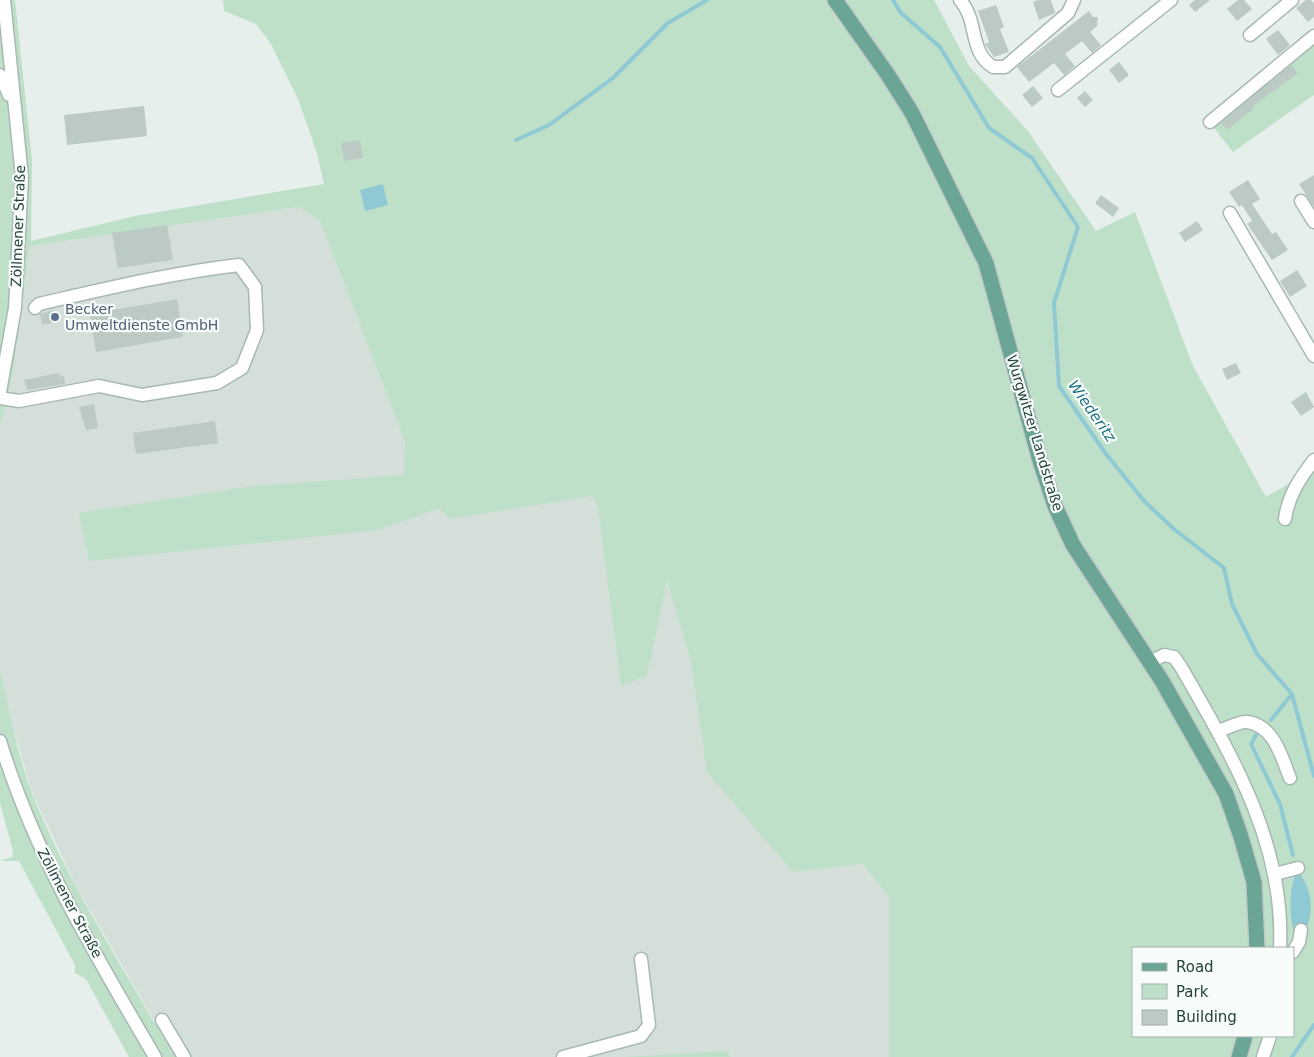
<svg xmlns="http://www.w3.org/2000/svg" width="1314" height="1057" viewBox="0 0 1314 1057" font-family="'DejaVu Sans',sans-serif">
  <rect width="100%" height="100%" fill="#e6efeb"/>
  <path fill="#d4dfda" d="M299,207L320,221L405,442V476L565,464L667,579L691,662L793,872L863,864L889,897V1057H193L168,1016L156,1024L76,886L32,792L12,724L0,668V427L13,374L30,246Z"/>
  <path fill="#bfe0c8" fill-rule="evenodd" d="M0,0H15L32,161L31,241L135,216L324,184L317,153L298,99L271,44L256,24L224,11L223,0H934L969,66L1028,131L1096,231L1135,212L1193,366L1266,497L1314,469V1057H889V897L863,864L793,872L707,772L691,662L667,580L647,676L621,686L598,506L592,496L450,519L439,508L378,530L89,561L79,513L254,486L404,475L405,442L320,221L299,207L30,246L13,374L0,427ZM1133,948H1293V1036H1133Z
    M1314,35V95L1233,152L1209,122Z
    M0,668C9,709 17,753 32,793C64,874 112,949 155,1024L168,1016L193,1057H129L86,979L75,973V965L19,861H0L12,857L13,851L0,803Z
    M727,1051L730,1057H624Z"/>
  <path fill="#8ec9d4" d="M383,184L388,205L365,211L360,190Z
    M1300,874C1313,891 1314,916 1304,933H1295C1289,921 1289,888 1295,876Z"/>
  <g fill="none" stroke-linecap="round" stroke-linejoin="round">
    <path stroke="#8ec9d4" stroke-width="4" d="M893,0L900,12L940,47L989,128L1032,158L1078,227L1054,303L1059,386L1106,454L1145,502L1174,529L1224,568L1232,604L1257,654L1292,694L1314,776
      M516,140L549,125L613,78L668,23L707,0
      M1271,720L1292,694
      M1256,735L1251,744L1280,804L1293,855
      M1292,1057L1314,1025"/>
  </g>
  <path fill="#bbcac4" d="M1038,0H1051L1055,13L1039,20L1033,2Z
    M1195,0H1210L1195,12L1189,5Z
    M1238,0H1244L1252,9L1237,21L1227,9Z
    M1306,0H1311L1314,3V17L1308,22L1296,8Z
    M996,5L1004,27L1000,29L1009,52L994,57L985,44L989,42L978,11Z
    M1089,11L1093,17H1098L1097,26L1090,32L1101,45L1092,53L1082,41L1065,54L1075,66L1064,75L1054,63L1029,82L1017,67Z
    M1278,30L1290,45L1278,55L1266,39Z
    M1119,62L1129,75L1119,83L1109,70Z
    M1291,65L1298,73L1253,106L1254,108L1227,130L1221,123Z
    M1033,86L1043,98L1032,107L1022,95Z
    M1085,91L1093,100L1085,107L1077,98Z
    M144,106L147,136L67,145L64,115Z
    M360,140L363,158L344,161L341,143Z
    M1314,175V207L1299,184Z
    M1248,180L1260,199L1252,204L1272,234L1276,232L1288,250L1272,260L1247,224L1252,221L1242,205L1239,207L1229,192Z
    M1101,195L1119,208L1113,217L1095,203Z
    M1197,221L1203,230L1185,242L1179,233Z
    M167,225L173,260L118,268L112,233Z
    M1297,270L1307,286L1290,297L1280,281Z
    M177,299L183,337L96,352L90,314Z
    M54,310L56,322L42,325L40,314Z
    M1236,363L1241,373L1227,380L1222,369Z
    M59,373L60,377L64,376L65,384L27,390L24,380Z
    M1306,392L1314,407L1301,416L1291,402Z
    M94,404L98,428L86,430L79,407Z
    M215,421L218,443L136,454L133,433Z"/>
  <g fill="none" stroke-linecap="round" stroke-linejoin="round">
    <defs>
      <path id="minor" d="M960,0C979,21 968,51 993,67H1005L1068,13L1074,0
        M1250,35L1292,0
        M0,75L9,95
        M1058,90L1171,0
        M1210,122L1314,36
        M1301,201L1314,222
        M1230,213L1314,356
        M0,392L15,308L22,177L4,0
        M0,398L19,401L99,386L142,395L217,383L242,368L257,330L255,287L239,265C171,273 105,289 39,304L35,308
        M1285,519C1288,496 1300,478 1314,460
        M1150,662L1164,655L1174,657L1181,667C1231,754 1285,843 1280,948
        M1218,731C1226,729 1239,721 1247,722C1274,725 1282,758 1290,778
        M0,741C35,856 95,954 155,1057
        M1275,874L1298,868
        M1293,952L1299,942L1301,930
        M162,1020L184,1057
        M563,1057L641,1036L649,1025L641,959
        M1263,1057L1270,1036"/>
      <path id="major" d="M835,0L888,75L912,113L986,263L1040,461L1055,506L1073,545L1162,681L1226,794L1241,837L1254,882L1257,948
        M1239,1057L1245,1036"/>
    </defs>
    <use href="#minor" stroke="#a8b8b2" stroke-width="15"/>
    <use href="#major" stroke="#c2cac8" stroke-width="18"/>
    <use href="#minor" stroke="#fff" stroke-width="12"/>
    <use href="#major" stroke="#6aa596" stroke-width="15"/>
  </g>
  <circle fill="#5c6f8a" stroke="#f7fbf9" stroke-width="2" cx="55" cy="317" r="5"/>
  <g text-anchor="middle" stroke-width="4.5" stroke-linejoin="round" paint-order="stroke">
    <g font-size="14" fill="#24423a" stroke="#f7fbf9">
      <text transform="translate(18 226) rotate(-88)" y="5">Zöllmener Straße</text>
      <text transform="translate(1035 433) rotate(73)" y="5">Wurgwitzer Landstraße</text>
      <text transform="translate(70 903) rotate(62)" y="5">Zöllmener Straße</text>
    </g>
    <g font-size="14" fill="#4e5e75" stroke="#f7fbf9" text-anchor="start">
      <text x="65" y="314">Becker<tspan x="65" dy="16">Umweltdienste GmbH</tspan></text>
    </g>
    <g font-size="15" font-style="italic" fill="#1c6f80" stroke="#f7fbf9">
      <text transform="translate(1092 411) rotate(55)" y="5">Wiederitz</text>
    </g>
  </g>
  <rect x="1132" y="947" width="162" height="90" fill="#f7fbf9" stroke="#a3b1ad"/>
  <rect x="1142" y="963" width="25" height="8" fill="#6aa596" stroke="#a3b1ad"/>
  <text x="1176" y="972" font-size="15" fill="#24423a">Road</text>
  <rect x="1142" y="984" width="25" height="15" fill="#bfe0c8" stroke="#a3b1ad"/>
  <text x="1176" y="997" font-size="15" fill="#24423a">Park</text>
  <rect x="1142" y="1010" width="25" height="15" fill="#bbcac4" stroke="#a3b1ad"/>
  <text x="1176" y="1022" font-size="15" fill="#24423a">Building</text>
</svg>
